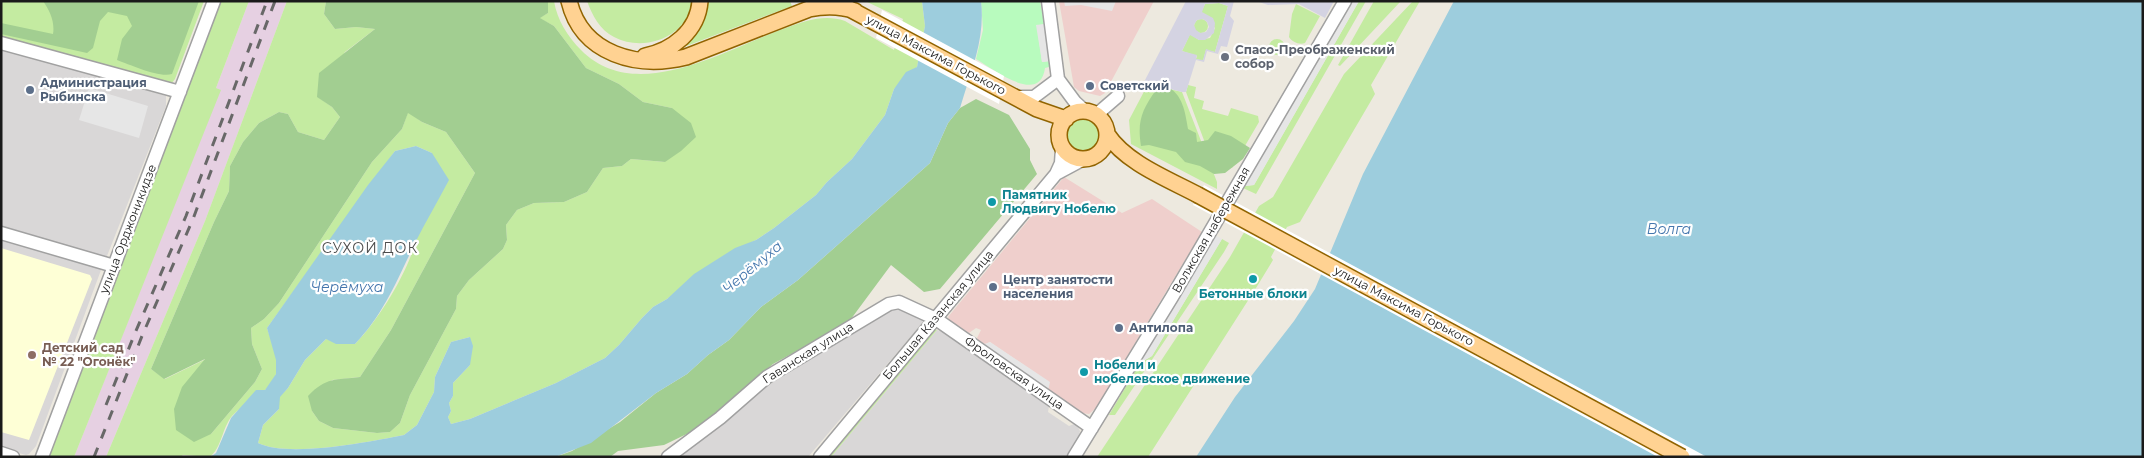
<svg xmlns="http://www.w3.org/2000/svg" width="2144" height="458" viewBox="0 0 2144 458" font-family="Montserrat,sans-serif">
  <rect width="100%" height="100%" fill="#ede9df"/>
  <path fill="#d9d7d7" d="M1,47L166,96V106L107,256L103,257L1,228Z
    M1,239L99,268L101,270L36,446L29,454L26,455L1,448Z
    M899,306L920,314L924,321L808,457H683L684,451L756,393L890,307Z
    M937,330L943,332L1049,406L1048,412L1069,426L1074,424L1078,427L1080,431L1079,436L1066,457H831Z"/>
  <path fill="#efcfcc" d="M1059,1H1154L1105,93L1100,96L1079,91L1074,87Z
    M1064,177L1122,213L1152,199L1202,232L1096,408L1089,414L1082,413L1048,390L1049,382L990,342L985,344L979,341L977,338L981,330L976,328L969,333L950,321L948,317Z"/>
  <path fill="#e6d0e2" d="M249,1H287L205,221L106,457H74L220,90L216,88Z"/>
  <path fill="#feffd6" d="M1,248L90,275L92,279L29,440L1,432Z"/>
  <path fill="#c4eba1" d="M1,1H204L175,79L171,84L1,38Z
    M220,1H249L216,88L221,90L74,457H47Z
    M287,1H326L324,14L335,29L356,27L375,29L345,52L318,97L332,107L340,117L324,140L298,132L288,114L279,112L259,123L243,142L230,166L229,191L214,222L151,369L165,379L206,359L211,434L255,382L262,369L252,344L251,328L264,319L279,303L372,162L402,129L408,112L422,122L446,132L475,173L391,330L360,377L332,380L312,411L319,421L333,428L377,433L390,432L400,423L410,395L456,309L457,296L469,280L503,249L507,240L506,225L517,210L534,203L564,202L587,192L603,168L622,166L631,159L665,162L672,108L643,102L619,84L586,68L554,26L539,18L548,13V1H554C557,20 568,37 581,50C636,106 726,49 786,28C806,21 824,14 845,21L894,50L903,19L865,1H922L925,26L917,67L894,89L885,115L852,159L827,182L816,195L774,228L756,240L720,258L667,299L653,307L642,318L619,345L605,358L556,383L470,419L451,424L448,417L451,411L449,403L453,396V383L470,365V337L451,342L435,377L434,392L417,425L404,435C368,442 288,458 258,443L263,425L279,409V397L288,388L305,360L326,339L355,344C380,318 406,275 416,241C423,212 427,182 432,153L416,146L395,151L267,328C271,341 280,361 276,374C272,391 244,403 232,416C222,428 222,447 210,457L183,455L180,457H106L205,221Z
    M587,1H692C688,37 644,53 614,37C600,30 592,15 587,1Z
    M707,1H790L792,6L681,48L700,28L705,17Z
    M1359,1H1366L1256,194L1243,188L1245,186L1254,185Z
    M1374,1H1401L1340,66L1338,65Z
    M1413,1H1420L1371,85L1375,94L1300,222L1287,227L1271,257L1273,260L1256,288L1148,457H1097L1230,257L1259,206L1273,197L1344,74Z
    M1219,3L1228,6L1215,52L1206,50L1203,61L1196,59L1197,56L1182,51L1190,34L1199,40L1210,38L1215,28L1201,12L1205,4Z
    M1296,4L1320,16L1305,43C1299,45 1292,42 1289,37L1292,14Z
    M1194 26a7 7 0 1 1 14 0a7 7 0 1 1-14 0Z
    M1269 47a8 8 0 1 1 16 0a8 8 0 1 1-16 0Z
    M1148,84L1182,92L1217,182V189L1131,144L1129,120Z
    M1188,85L1196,87L1194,98L1204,101L1202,109L1228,116L1231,108L1258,116L1259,122L1232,168L1212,156L1208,151L1186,92Z
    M1065 136a18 18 0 1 1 36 0a18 18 0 1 1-36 0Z
    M1222,239L1229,243L1224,252L1115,415H1109L1140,363L1152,356Z
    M934,330H937L831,457H826Z"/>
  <path fill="#a2ce91" d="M43,1H199L172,74C159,78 131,65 117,60L122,39L132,26L127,16L108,12L100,21L93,48L87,53L1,34V23L53,34C55,22 50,11 43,1Z
    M326,1H548V13L540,18L554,26L586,68L619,84L643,102L672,108L691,123L696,137L681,151L665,162L631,159L622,166L603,168L587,192L564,202L534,203L517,210L506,225L507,240L503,249L469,280L457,296L456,309L410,395L400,423L390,432L377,433L333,428L319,421L312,411L308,396C326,377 336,380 360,377L391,330L475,173L446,132L422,122L408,113L402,129L372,162L279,303L264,319L251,328L252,344L262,369L255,382L211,434L194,442L176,430L174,409L182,387L205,359L164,379L151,369L214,222L229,191L230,166L243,142L259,123L279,112L288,114L298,132L324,140L340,117L332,107L317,97L319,73L375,29L356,27L335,29L324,14Z
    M1166,86C1183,94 1185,112 1188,129L1196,133L1197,142L1208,140L1215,131L1231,136L1250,148L1243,159L1225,173L1214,174L1200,166L1185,162L1176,152L1149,145L1141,146C1137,121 1142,110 1156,90Z
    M976,99L1009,115L1030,149V160L1037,174L940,289L924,292L891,265L848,323L773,364L697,429L664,445L618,451L610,457H555L572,451L620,422L656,393L687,374L708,355L729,340L761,307L798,280L930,163L948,123L960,108Z"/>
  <path fill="#b8fbbe" d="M981,1H1040L1044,24L1037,26L1042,62L1050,61L1049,67L1045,68C1040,106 993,69 976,59L983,30Z"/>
  <path fill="#e6e6e6" d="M1064,1H1116L1112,11L1081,5L1065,6Z
    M1351,1H1359L1254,185L1245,186Z
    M1044,24L1050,61L1042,62L1036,25Z
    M89,88L148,106L139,138L79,120Z
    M1215,235L1222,239L1152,356L1140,363Z
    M980,342L985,344L990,342L1050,382L1048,390Z"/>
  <path fill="#d4d3e2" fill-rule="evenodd" d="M1186,1H1234L1230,16L1234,21L1227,47L1221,46L1218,54L1207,51L1204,62L1196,60L1186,92H1182L1144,82ZM1219,3L1228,6L1215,52L1206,49L1203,60L1196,59L1197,55L1182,51L1190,35L1199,40H1205L1214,33L1215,23L1213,18L1202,12L1205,4ZM1203,19L1207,22L1209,27L1206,32L1200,33L1196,30L1194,25L1197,20Z
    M1256,1H1334L1325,18L1299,4L1268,5Z"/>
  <path fill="#9dcddd" d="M922,1H981C985,35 974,63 964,95L960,108L948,123L930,163L798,280L761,307L729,340L708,355L687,374L656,393L591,443L555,457H210L216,453L231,418L256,390H265L276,374V360L267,328L368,185L395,151L416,146L432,153L449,180C438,201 426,221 416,241C398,278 384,314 355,344H336L326,339L305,360L288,388L280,397L279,409L263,425L258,443C288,458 368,442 404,435L417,425L434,392L435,377L451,342L470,337L473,346L470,365L453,383V396L449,403L451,411L448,417L451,424L470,419L556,383L605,358L619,345L642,318L653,307L667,299L694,274L735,248L756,240L774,228L816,195L827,182L852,159L885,115L894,89L906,72L917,67L925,26Z
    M1454,1H2143V457H1196L1235,397L1294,321L1315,289L1363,174Z"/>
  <path fill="#fff" d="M882,10L1004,76L999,104L876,38Z
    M1204,185L1707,457H1658L1193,205Z"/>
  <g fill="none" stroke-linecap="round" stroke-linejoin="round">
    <defs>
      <path id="minor" d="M1048,1L1058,79
        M1,43L180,92
        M1058,79L1075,102L1086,112
        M1016,97H1034L1058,79
        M1096,115L1118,96
        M1056,174L1084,159
        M1,233L114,266
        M1,453L13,457
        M42,457L214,1
        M668,457L720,418L767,377L889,304L899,302L936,319L1092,428
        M820,457L1056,174L1061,163L1062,148
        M1074,457L1172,297L1345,1"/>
      <path id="major" d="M569,1C582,55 638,69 686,57L809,9C824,6 841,6 855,11
        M846,7L1037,109L1066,119
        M645,56C672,51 698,31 700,1
        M1059 135a24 24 0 1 1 48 0a24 24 0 1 1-48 0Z
        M1107,134C1126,163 1168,179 1198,195"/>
    </defs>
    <use href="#minor" stroke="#a1a1a1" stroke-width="15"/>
    <use href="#major" stroke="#916400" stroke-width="18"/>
    <use href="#minor" stroke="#fff" stroke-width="12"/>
    <use href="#major" stroke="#ffd292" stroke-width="15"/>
    <path stroke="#686868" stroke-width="3" stroke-dasharray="10 10" stroke-linecap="butt" d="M106,405L135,333L186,216L267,1
      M94,457L142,336L193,219L275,1"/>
    <defs>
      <path id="major-bridge" d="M1198,195L1682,457"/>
    </defs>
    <use href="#major-bridge" stroke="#916400" stroke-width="18" stroke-linecap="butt"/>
    <use href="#major-bridge" stroke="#ffd292" stroke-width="15"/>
  </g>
  <circle fill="#6b7280" stroke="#fff" stroke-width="2" cx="1225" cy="57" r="5"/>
  <g fill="#5c6f8a" stroke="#fff" stroke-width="2">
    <circle cx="1090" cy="86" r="5"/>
    <circle cx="30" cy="90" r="5"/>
    <circle cx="993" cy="287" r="5"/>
    <circle cx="1119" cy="328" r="5"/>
  </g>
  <g fill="#0f9aa8" stroke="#fff" stroke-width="2">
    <circle cx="992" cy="202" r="5"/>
    <circle cx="1253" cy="279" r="5"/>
    <circle cx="1084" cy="372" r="5"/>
  </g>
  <circle fill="#8d6e63" stroke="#fff" stroke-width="2" cx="32" cy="355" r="5"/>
  <g text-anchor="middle" stroke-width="4.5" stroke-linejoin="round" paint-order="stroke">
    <g font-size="12" font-weight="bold" fill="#5b616d" stroke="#fff" text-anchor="start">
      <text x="1235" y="54">Спасо-Преображенский<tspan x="1235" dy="14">собор</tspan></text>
    </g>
    <g font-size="12" fill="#1a1a1a" stroke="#fff">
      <text transform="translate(936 55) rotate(28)" y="4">улица Максима Горького</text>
      <text transform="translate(128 229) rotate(-69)" y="4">улица Орджоникидзе</text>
      <text transform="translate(1211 230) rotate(-60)" y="4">Волжская набережная</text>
      <text transform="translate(1404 306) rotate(28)" y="4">улица Максима Горького</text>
      <text transform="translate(938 315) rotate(-50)" y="4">Большая Казанская улица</text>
      <text transform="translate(808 353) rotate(-32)" y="4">Гаванская улица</text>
      <text transform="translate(1014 373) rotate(35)" y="4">Фроловская улица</text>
    </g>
    <g font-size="12" font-weight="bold" fill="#4e5e75" stroke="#fff" text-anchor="start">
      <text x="40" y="87">Администрация<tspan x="40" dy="14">Рыбинска</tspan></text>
      <text x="1100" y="90">Советский</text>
      <text x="1003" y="284">Центр занятости<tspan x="1003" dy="14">населения</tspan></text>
      <text x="1129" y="332">Антилопа</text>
    </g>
    <g font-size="12" font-weight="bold" fill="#0d838f" stroke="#fff" text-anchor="start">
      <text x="1002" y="199">Памятник<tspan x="1002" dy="14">Людвигу Нобелю</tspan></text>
      <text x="1253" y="298" text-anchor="middle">Бетонные блоки</text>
      <text x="1094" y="369">Нобели и<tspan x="1094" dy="14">нобелевское движение</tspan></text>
    </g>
    <g font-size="12" font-weight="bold" fill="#785e54" stroke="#fff" text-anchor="start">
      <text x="42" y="352">Детский сад<tspan x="42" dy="14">№ 22 "Огонёк"</tspan></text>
    </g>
    <g font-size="14" font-style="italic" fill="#4476ad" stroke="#fff">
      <text x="1669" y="234">Волга</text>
      <text transform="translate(752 267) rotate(-40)" y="5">Черёмуха</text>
      <text x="347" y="292">Черёмуха</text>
    </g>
    <g font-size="14" letter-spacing="1" fill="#4d4d4d" stroke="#fff">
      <text x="370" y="253">СУХОЙ ДОК</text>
    </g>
  </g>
  <rect width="2144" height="458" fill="none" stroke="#1a1a1a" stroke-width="5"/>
</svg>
